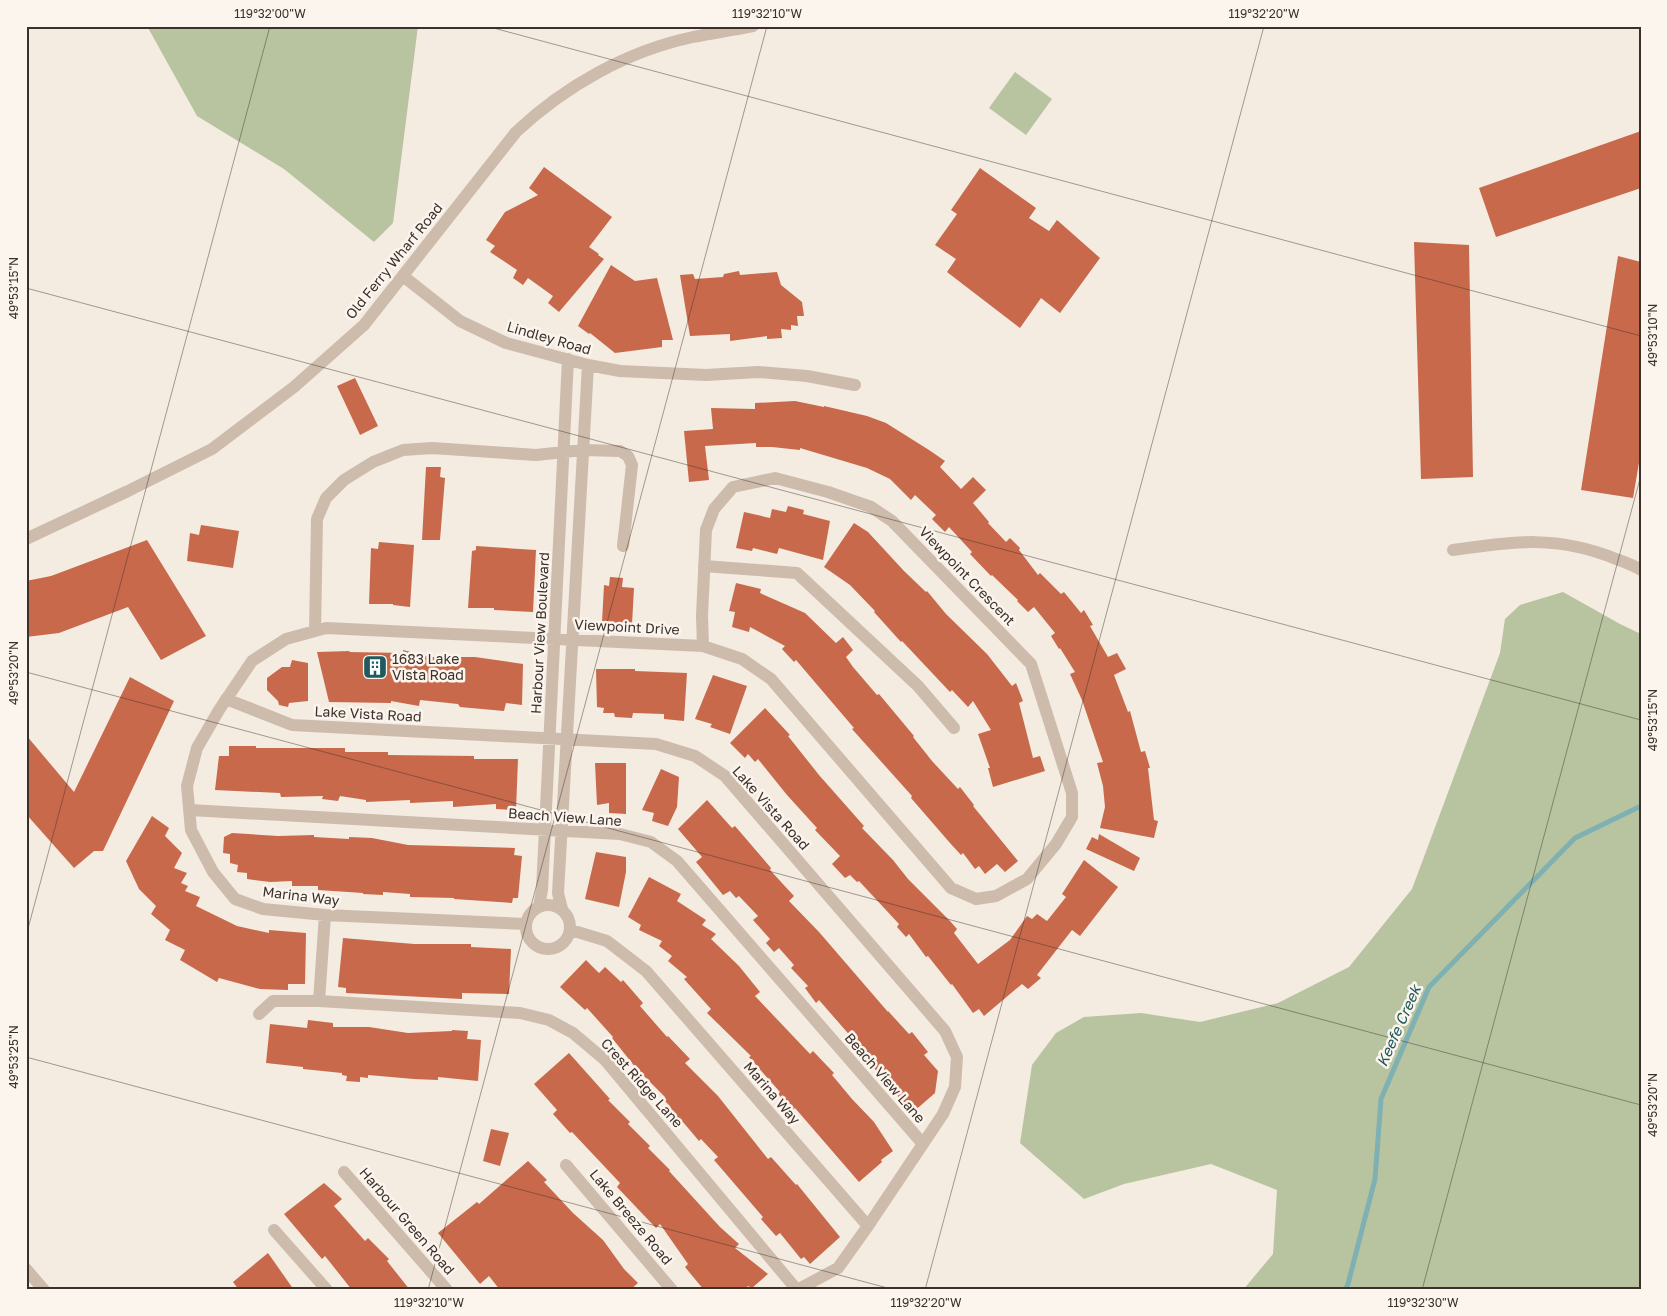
<svg xmlns="http://www.w3.org/2000/svg" width="1667" height="1316" viewBox="0 0 1667 1316" font-family="'Golos Text',sans-serif">
  <rect width="100%" height="100%" fill="#f4ebe1"/>
  <path fill="#b8c4a0" d="M147,26H418L393,223L374,242L284,169L197,116Z
    M1015,72L1052,99L1026,135L989,108Z
    M1563,592L1620,624L1641,634V1290H1243L1273,1254L1277,1190L1211,1164L1124,1184L1084,1199L1020,1143L1032,1065L1056,1033L1084,1017L1141,1013L1200,1022L1278,1003L1349,967L1412,889L1500,653L1505,619L1520,605Z"/>
  <g fill="none" stroke-linecap="round" stroke-linejoin="round">
    <path stroke="#7fb0b2" stroke-width="5" d="M1345,1290L1348,1284L1375,1179L1381,1099L1429,987L1575,838L1641,806"/>
  </g>
  <path fill="#c8694b" d="M1641,131V188L1496,237L1479,188Z
    M544,167L612,217L589,247L599,254L598,255L604,259L559,312L548,303L553,296L528,278L523,285L513,278L517,270L490,252L495,246L486,240L505,212L538,195L529,188Z
    M980,168L1036,208L1029,218L1049,231L1057,220L1100,258L1060,313L1041,298L1020,328L947,272L956,259L935,245L957,214L951,210Z
    M1414,242L1469,245L1473,477L1421,479Z
    M1618,256L1641,262V451L1633,498L1581,490Z
    M611,265L635,281L657,278L673,340H662V347L615,353L590,333L589,334L578,326Z
    M739,271L740,275L777,272L781,285L802,302L804,316H797L798,326L791,325V330L781,329L782,338L767,339V336L730,341V334L690,336L680,275L693,274L695,279L723,277L724,274Z
    M355,378L378,426L360,435L337,386Z
    M795,401L824,407V406L867,416L886,423L929,450L945,461L940,467L961,489L973,477L986,490L973,503L989,522L988,523L1006,542L1010,538L1020,548L1019,550L1038,575L1040,573L1061,594L1064,592L1081,613L1084,610L1093,625L1090,626L1108,657L1117,653L1126,669L1114,675L1128,712L1130,711L1141,752L1145,751L1150,768H1148L1154,820L1158,821L1154,838L1100,828L1105,807L1103,786L1097,763L1103,762L1082,700L1070,674L1075,672L1060,648L1059,649L1051,636L1055,633L1034,607L1028,612L1017,601L1018,600L992,575L991,576L970,554L972,552L949,527L945,532L932,519L936,515L915,495L911,500L890,479L867,468L800,448V450L772,447H756V443L705,446L709,480L689,482L684,431L713,429L711,408L755,409V403Z
    M426,467H441L440,477L445,478L440,540H422Z
    M788,506L804,510L803,514L830,521L823,560L779,548L777,554L753,548L752,551L736,548L744,512L770,518L772,509L786,512Z
    M854,523L868,532L904,571L926,592L927,591L946,614L987,654L1012,686L1016,683L1023,701L1019,703L1033,758L1040,756L1045,771L993,787L988,768H990L978,734L991,730L973,701L968,707L952,690L950,692L902,641L901,642L874,612L875,611L850,585L824,567Z
    M201,525L239,531L233,568L187,561L190,533L199,535Z
    M147,540L206,636L161,660L128,607L59,633L26,637V581L51,576Z
    M379,542L414,545L410,607L393,605V604H369L371,548L378,549Z
    M476,546L536,550L533,612L494,610V608H468L472,551L476,550Z
    M610,577L623,578L622,587L634,588L632,624L602,622L604,585L609,586Z
    M736,583L761,589L760,593L805,613L836,643L843,637L853,650L846,657L853,667L877,695L879,694L914,736L913,737L932,761L958,789L960,787L974,805L973,806L1018,861L1005,872L997,864L985,874L979,866L975,869L963,853L961,855L950,843L911,798L912,796L852,729L854,728L796,660L794,662L782,649L785,646L750,627L749,632L732,627L735,612L729,611Z
    M403,650L430,657H475L523,664L522,705L506,703L504,711L460,707L458,704L420,700L419,706L391,701V703L329,702L317,652L350,651L349,652L403,653Z
    M292,660L308,663V701L289,703L288,707L279,705L278,701L267,690V678L282,667H290Z
    M596,669H635V671L687,673L684,721L664,719V714L633,713L632,718L615,717L614,713H603L604,708L597,707Z
    M713,675L747,686L730,734L710,727L712,724L695,719Z
    M130,677L174,701L103,851H94L74,868L26,814V735L74,792Z
    M765,708L790,735L788,736L819,775L864,826L862,828L893,860L908,879L950,921L957,929L954,933L978,964L1010,940L1027,916L1032,919L1037,914L1047,921L1066,897L1062,894L1084,860L1118,887L1080,936L1072,930L1037,975L1041,978L1028,989L1022,984L984,1016L979,1009L973,1013L952,984L951,985L928,956L926,957L909,934L906,937L897,927L899,924L859,881L857,882L850,875L845,878L832,864L840,856L815,830L817,828L787,795L758,759L755,762L748,754L745,758L730,743Z
    M229,746H256V748H345V752H388V755L474,756V759H518L516,810L496,809V804L453,807V801L410,803V800L366,802V800L340,796L338,801L322,799L323,796L281,797L280,793L215,790L219,756H229Z
    M595,763H626V814L609,813V803L597,805Z
    M661,769L679,777L677,807L668,826L652,821L654,813L642,810Z
    M707,800L732,828L735,826L771,868L770,870L794,896L789,901L819,932L888,1012V1011L909,1034L912,1032L928,1052L924,1055L938,1071L935,1093L912,1113L858,1049L860,1047L819,1000L816,1003L805,988L808,986L791,968L794,965L779,948L774,952L766,943L770,939L753,920L758,916L739,896L736,898L730,891L723,895L696,862L702,857L678,829Z
    M152,816L169,828L165,836L182,853L174,868L187,873L181,883L188,886L185,891L200,897L196,906L237,926L269,933V930L306,933L305,984H288V990L260,989L219,978L217,982L180,960L185,950L165,940L170,930L151,914L156,906L139,889L126,861Z
    M232,833L278,836L314,835V837L349,839V837L372,838L408,845L515,848L514,855L522,856L518,898H513L512,903L454,899V898L410,897V894L383,892V895L363,894V893L318,890V886H292V881L270,882L247,879V873L237,872L238,865L230,863V854L223,853L224,837Z
    M1099,834L1140,858L1134,871L1086,849L1092,837L1098,840Z
    M596,852L626,857V872L619,907L585,899Z
    M649,877L681,894L677,901L706,920L702,925L716,934L711,939L739,966L760,992L755,996L810,1054L813,1051L834,1073L832,1075L852,1099L874,1122L893,1151L881,1160L882,1162L859,1182L795,1108L792,1110L778,1094L780,1092L749,1057L751,1056L707,1013L711,1009L684,979L687,977L668,961L672,956L659,946L662,941L639,930L641,925L628,917Z
    M343,938L414,944H471V947L511,949L509,994L462,993V999L346,993V988L338,987Z
    M586,960L599,973L605,967L621,982L623,980L643,1003L640,1006L667,1037L668,1036L690,1059L685,1063L718,1096L768,1159L771,1157L796,1185L797,1184L840,1237L810,1264L804,1257L801,1259L780,1233L776,1236L761,1219L763,1217L714,1160L718,1157L701,1139L699,1141L683,1122L679,1126L666,1111L670,1106L663,1099L665,1097L636,1068L612,1038L613,1037L587,1008L585,1010L560,987Z
    M308,1020L333,1023V1027H369L408,1033L452,1031V1030L468,1031L467,1039L481,1040L478,1081L438,1077V1080L414,1079L368,1075V1078L360,1077V1082L346,1081L347,1076L342,1075V1073L303,1069V1067L266,1063L270,1024L307,1028Z
    M569,1053L610,1099L608,1100L630,1122L628,1124L650,1146L648,1148L670,1170L669,1171L720,1227L739,1244L735,1248L768,1274L752,1288L748,1286L743,1290H704L685,1267L688,1264L660,1224L656,1228L617,1187L620,1183L572,1132L570,1133L553,1114L557,1110L534,1084Z
    M491,1129L509,1133L500,1166L483,1161Z
    M528,1161L547,1180L544,1182L573,1213L603,1240L624,1269L638,1283L630,1290H500L489,1276L480,1284L438,1233L477,1202L479,1204Z
    M324,1183L342,1199L334,1206L365,1241L368,1238L389,1259L387,1261L410,1290H352L325,1256L322,1259L284,1214Z
    M268,1253L294,1290H239L233,1282Z"/>
  <g fill="none" stroke-linecap="round" stroke-linejoin="round">
    <path stroke="#cdbbac" stroke-width="12" d="M403,276L460,321L506,343L588,365L620,371L706,375L758,372L807,376L855,385
      M26,539L128,491L212,449L294,387L364,325L516,132C565,86 627,51 693,37C713,33 733,30 753,26
      M1453,550C1513,541 1558,535 1616,559C1624,562 1633,565 1641,570
      M704,566L797,573L918,686L954,728
      M315,631L317,519L326,498L344,480L373,462L403,450L432,448L536,455L583,450L620,451L628,456L632,465L623,546
      M226,699L292,725L656,744L695,756L725,776L945,1031L957,1057L955,1087L943,1114L868,1226
      M190,810L620,834L651,842L677,861L923,1144
      M526 927a22 22 0 1 1 44 0a22 22 0 1 1-44 0Z
      M539,907L542,890L568,359
      M562,909L558,893L588,365
      M526,924L325,915L263,909L235,899L213,872L191,830L187,786L197,748L219,710L252,661L286,639L326,628L703,646L742,659L771,679L951,888L976,899L996,896L1027,879L1056,844L1072,817V793L1031,664L892,521L871,507L828,492L775,478L733,487L714,509L706,530L702,616L703,646
      M571,930L607,941L646,971L868,1226L838,1268L797,1290
      M319,1001L325,915
      M259,1014L273,1001H319L520,1013L549,1020L573,1033L605,1060L797,1290
      M566,1165L672,1290
      M344,1172L447,1290
      M274,1230L327,1290
      M26,1269L44,1290"/>
  </g>
  <path fill="none" stroke="#3b302b" stroke-width="1" stroke-opacity="0.45" d="M486,26L1641,336M26,288L1641,720M26,672L1641,1105M26,936L270,26M26,1057L895,1290M428,1290L767,26M925,1290L1264,26M1422,1290L1641,475"/>
  <defs>
    <symbol id="building-square" viewBox="-11 -11 22 22"><rect x="-9" y="-9" width="18" height="18" rx="4" fill="#1f5a5e" stroke="#fbf5ee"/><path d="M-4-6H4V6H1V3H-1V6H-4ZM-2.5-4.3h1.7v1.8h-1.7ZM.8-4.3h1.7v1.8H.8ZM-2.5-1h1.7V.8h-1.7ZM.8-1h1.7V.8H.8Z" fill="#fff"/></symbol>
  </defs>
  <g fill-rule="evenodd">
    <use href="#building-square" x="361" y="653" width="28" height="28"/>
  </g>
  <g text-anchor="middle" stroke-width="5" stroke-linejoin="round" paint-order="stroke">
    <g font-size="14" fill="#3b302b" stroke="#fbf5ee">
      <text transform="translate(394 261) rotate(-51)" y="5">Old Ferry Wharf Road</text>
      <text transform="translate(549 338) rotate(16)" y="5">Lindley Road</text>
      <text transform="translate(967 576) rotate(46)" y="5">Viewpoint Crescent</text>
      <text transform="translate(627 627) rotate(3)" y="5">Viewpoint Drive</text>
      <text transform="translate(540 633) rotate(-87)" y="5">Harbour View Boulevard</text>
      <text transform="translate(368 714) rotate(3)" y="5">Lake Vista Road</text>
      <text transform="translate(771 808) rotate(48)" y="5">Lake Vista Road</text>
      <text transform="translate(565 817) rotate(4)" y="5">Beach View Lane</text>
      <text transform="translate(301 896) rotate(7)" y="5">Marina Way</text>
      <text transform="translate(885 1078) rotate(49)" y="5">Beach View Lane</text>
      <text transform="translate(642 1083) rotate(48)" y="5">Crest Ridge Lane</text>
      <text transform="translate(772 1093) rotate(49)" y="5">Marina Way</text>
      <text transform="translate(631 1217) rotate(50)" y="5">Lake Breeze Road</text>
      <text transform="translate(407 1221) rotate(49)" y="5">Harbour Green Road</text>
    </g>
    <g font-size="14" fill="#3b302b" stroke="#fbf5ee" text-anchor="start">
      <text x="392" y="664">1683 Lake<tspan x="392" dy="16">Vista Road</tspan></text>
    </g>
    <g font-size="15" font-style="italic" fill="#1f5a5e" stroke="#fbf5ee">
      <text transform="translate(1399 1026) rotate(-66)" y="5">Keefe Creek</text>
    </g>
  </g>
  <rect width="1667" height="1316" fill="none" stroke="#fbf5ee" stroke-width="55"/>
  <rect x="28" y="28" width="1612" height="1260" fill="none" stroke="#3b302b" stroke-width="2"/>
  <g font-size="12" text-anchor="middle" fill="#3b302b">
    <text x="270" y="18">119°32'00"W</text>
    <text x="767" y="18">119°32'10"W</text>
    <text x="1264" y="18">119°32'20"W</text>
    <text transform="translate(14 288) rotate(-90)" y="4">49°53'15"N</text>
    <text transform="translate(1653 335) rotate(-90)" y="4">49°53'10"N</text>
    <text transform="translate(14 673) rotate(-90)" y="4">49°53'20"N</text>
    <text transform="translate(1653 720) rotate(-90)" y="4">49°53'15"N</text>
    <text transform="translate(14 1057) rotate(-90)" y="4">49°53'25"N</text>
    <text transform="translate(1653 1105) rotate(-90)" y="4">49°53'20"N</text>
    <text x="429" y="1307">119°32'10"W</text>
    <text x="926" y="1307">119°32'20"W</text>
    <text x="1423" y="1307">119°32'30"W</text>
  </g>
</svg>
